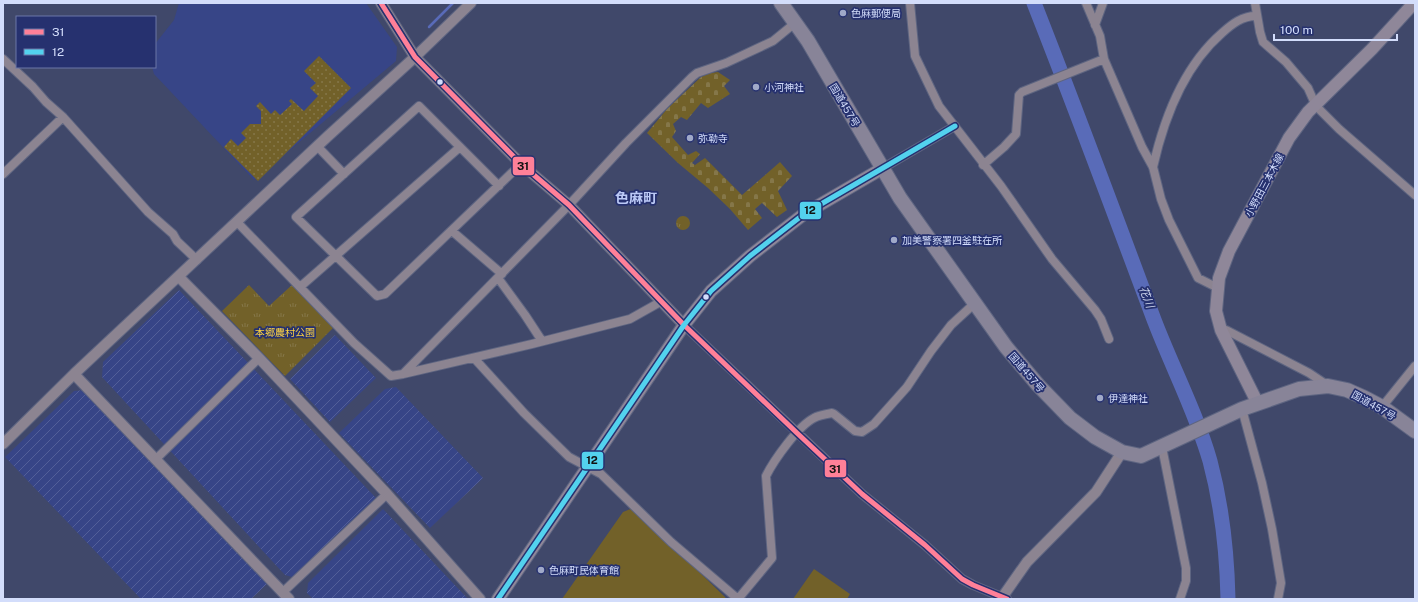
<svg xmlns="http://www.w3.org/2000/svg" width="1418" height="602" viewBox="0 0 1418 602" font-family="'Public Sans','Noto Sans JP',sans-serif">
  <defs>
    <pattern id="industrial-furrows" width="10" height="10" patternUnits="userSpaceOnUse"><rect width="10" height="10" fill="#374587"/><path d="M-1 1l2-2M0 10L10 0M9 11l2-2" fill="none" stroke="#535f99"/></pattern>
    <pattern id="grass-tufts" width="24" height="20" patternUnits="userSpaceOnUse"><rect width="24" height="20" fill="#726129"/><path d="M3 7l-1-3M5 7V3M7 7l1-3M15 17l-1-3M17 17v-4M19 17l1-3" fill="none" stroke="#857749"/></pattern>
    <pattern id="cemetery-stones" width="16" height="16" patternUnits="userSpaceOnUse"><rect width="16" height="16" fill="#726129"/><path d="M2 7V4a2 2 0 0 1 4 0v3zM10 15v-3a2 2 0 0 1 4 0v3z" fill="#857749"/></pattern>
    <pattern id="garden-dots" width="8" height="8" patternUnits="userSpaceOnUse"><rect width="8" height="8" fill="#726129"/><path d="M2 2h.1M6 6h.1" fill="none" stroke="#857749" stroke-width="1.8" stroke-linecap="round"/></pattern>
  </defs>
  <rect width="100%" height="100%" fill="#40486a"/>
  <path fill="#374587" d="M179,3H366L397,47L396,61L254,180L154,74L152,67H155V44L174,20Z"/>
  <path fill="url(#industrial-furrows)" d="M179,290L376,498L292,577L285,575L102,377L103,362Z
    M335,335L376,378L330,422L290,379Z
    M396,387L483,478L430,528L339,433L385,389Z
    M85,390L269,582L251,599H141L5,457L74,391Z
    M383,509L468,599H313L307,593L308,583Z"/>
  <path fill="url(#grass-tufts)" d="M676 223a7 7 0 1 1 14 0a7 7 0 1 1-14 0Z
    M249,285L269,306L292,285L333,328L285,376L222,311Z"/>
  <path fill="url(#cemetery-stones)" d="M718,72L730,80L724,86L730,94L708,108L701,103L687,120L681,117L673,124L676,131L672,137L688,155L696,151L700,154L692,163L695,165L705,158L742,195L780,162L792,176L778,191L787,210L777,217L762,203L755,209L762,218L748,230L730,209L708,188L678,163L647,133L667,109L701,77L711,73Z"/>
  <path fill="url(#garden-dots)" d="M319,56L351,88L258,181L224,147L231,139L238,146L246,138L241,133L250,124H261V111L256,106L260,102L271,114L275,110L280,115L292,104L289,101L291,99L304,111L318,96L310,88L316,83L304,71Z"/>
  <path fill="#726129" d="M633,508L725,597L726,599H562L623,512Z
    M814,569L850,594L847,599H793Z"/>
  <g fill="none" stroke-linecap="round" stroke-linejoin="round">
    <path stroke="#596bb8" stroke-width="2.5" d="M429,27L453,3"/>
    <path stroke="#596bb8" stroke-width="15" d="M1034,3C1075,107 1114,212 1153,317C1171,365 1196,412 1210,461C1222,506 1227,553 1228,599"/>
    <defs>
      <path id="minor" d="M910,3L915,56L939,106L1001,186L1052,259L1095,310L1101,319L1109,339
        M1086,3L1100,36L1104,59L1142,147L1153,167L1161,199L1169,220L1198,278L1218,288
        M1255,3L1260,32L1263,42L1286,62L1308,88L1316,106L1339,129L1415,195
        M1095,25L1103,3
        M3,59L33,87L46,102L63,117L148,212L173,234L177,241L197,260
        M317,146L344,174
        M983,165L1004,147L1016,134L1019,95L1022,92L1104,59
        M1153,167C1164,118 1184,66 1222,33C1232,24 1242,16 1256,16
        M883,168L955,126
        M3,174L63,117
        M499,186L419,106L296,217L377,296L385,294L521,164
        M237,222L354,343L391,376L403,374L532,344L630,319L662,301
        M452,231L502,274
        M498,278L525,315L542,341
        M300,287L460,147
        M684,325L862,494L925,545L962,579L973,585L1007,599
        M1221,330H1226L1309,373L1327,385
        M474,358L524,413L569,457L601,474L671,542L738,599
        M403,374L569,205L626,143L692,77L697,73L726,63L773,41L795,23
        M1382,407L1415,366
        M1242,409L1262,483L1272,529L1281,583L1278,599
        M1162,447L1186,568V581L1180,599
        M156,459L259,358
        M283,592L387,494
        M738,599L772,558L766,476C774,460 798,426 814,418C819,415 826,414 832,413L834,414L855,431L862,432L874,424L907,387L931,351L951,325L975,303"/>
      <path id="tertiary" d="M381,3L415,57L521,164L569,205L684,325
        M179,277L259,358L387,494L480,599
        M74,374L289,599
        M3,444L74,374L327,137L415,57L471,3
        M1001,599L1027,562L1096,492L1122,452"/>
      <path id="secondary" d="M1258,404L1221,330L1216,311L1219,278L1229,251L1289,138L1308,112L1372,49L1414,3
        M498,599L684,325L711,291L750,256L804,214L883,168"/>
      <path id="trunk" d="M781,3L808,41L900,198L1006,347L1038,385L1070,418L1095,437L1122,452L1141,456L1242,409L1299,389L1328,386L1347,390L1365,398L1382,407L1415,431"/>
    </defs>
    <use href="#minor" stroke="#5e6581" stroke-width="10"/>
    <use href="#tertiary" stroke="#5e6581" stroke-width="12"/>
    <use href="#secondary" stroke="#5e6581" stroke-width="14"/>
    <use href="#trunk" stroke="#5e6581" stroke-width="16"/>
    <use href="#minor" stroke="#8c8491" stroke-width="8"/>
    <use href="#tertiary" stroke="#8c8491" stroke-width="10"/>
    <use href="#secondary" stroke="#8f8799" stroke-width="12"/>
    <use href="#trunk" stroke="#888498" stroke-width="14"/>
    <defs>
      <path id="bus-1" d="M381,3L415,57L521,164L569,205L684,325L797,433L862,494L925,545L962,579L973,585L1007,599"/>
      <path id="bus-2" d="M498,599L684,325L711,291L750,256L804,214L955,126"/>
    </defs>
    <use href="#bus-1" stroke="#26316f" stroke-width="8"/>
    <use href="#bus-2" stroke="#26316f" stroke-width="8"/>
    <use href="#bus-1" stroke="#ff8098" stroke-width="5"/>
    <use href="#bus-2" stroke="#53d2ee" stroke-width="5"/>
  </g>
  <g fill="#a0a9c8" stroke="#26316f" stroke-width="1.5">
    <circle cx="843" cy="13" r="4"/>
    <circle cx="756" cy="87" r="4"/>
    <circle cx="690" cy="138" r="4"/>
    <circle cx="894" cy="240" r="4"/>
    <circle cx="1100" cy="398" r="4"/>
    <circle cx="541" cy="570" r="4"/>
  </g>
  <g fill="#d3ddfb" stroke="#26316f" stroke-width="1.5">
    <circle cx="440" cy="82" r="3.5"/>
    <circle cx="706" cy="297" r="3.5"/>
  </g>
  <g text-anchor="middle" stroke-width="3.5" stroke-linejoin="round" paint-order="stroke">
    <g font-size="10" fill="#d3ddfb" stroke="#26316f" text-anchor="start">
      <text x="851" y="17">色麻郵便局</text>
      <text x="764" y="91">小河神社</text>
      <text x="698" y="142">弥勒寺</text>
      <text x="902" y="244">加美警察署四釜駐在所</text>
      <text x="1108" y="402">伊達神社</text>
      <text x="549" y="574">色麻町民体育館</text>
    </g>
    <g font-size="10" fill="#d3ddfb" stroke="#26316f">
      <text transform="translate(845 105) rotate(59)" y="4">国道457号</text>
      <text transform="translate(1264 185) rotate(-62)" y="4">小野田三本木線</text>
      <text transform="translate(1027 372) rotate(49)" y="4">国道457号</text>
      <text transform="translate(1374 405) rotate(29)" y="4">国道457号</text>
    </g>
    <g font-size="10" fill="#fad143" stroke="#26316f">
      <text x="285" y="336">本郷農村公園</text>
    </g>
    <g font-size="11" font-style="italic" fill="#d1d8ee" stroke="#26316f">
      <text transform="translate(1147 297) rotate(69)" y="4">花川</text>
    </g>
    <g font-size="14" font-weight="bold" fill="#bbc9f6" stroke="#26316f">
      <text x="636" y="203">色麻町</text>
    </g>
  </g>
  <g stroke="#26316f" stroke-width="1.5">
    <rect x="512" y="156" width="23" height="20" rx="4" fill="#ff8098"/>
    <rect x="799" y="201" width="23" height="19" rx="4" fill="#53d2ee"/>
    <rect x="581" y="451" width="23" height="19" rx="4" fill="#53d2ee"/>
    <rect x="824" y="459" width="23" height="19" rx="4" fill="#ff8098"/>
  </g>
  <g font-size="11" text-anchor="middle" font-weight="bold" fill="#111">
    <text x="523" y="170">31</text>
    <text x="810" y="214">12</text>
    <text x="592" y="464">12</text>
    <text x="835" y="473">31</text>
  </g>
  <rect width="1418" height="602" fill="none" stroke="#d3ddfb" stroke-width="8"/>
  <rect x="16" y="16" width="140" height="52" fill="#26316f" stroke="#6b76a7"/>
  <rect x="24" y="29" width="20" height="6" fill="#ff8098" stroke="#6b76a7"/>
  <text x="52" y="36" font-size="12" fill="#d3ddfb">31</text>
  <rect x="24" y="49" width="20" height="6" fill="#53d2ee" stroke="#6b76a7"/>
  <text x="52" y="56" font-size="12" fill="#d3ddfb">12</text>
  <path d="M1274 34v6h123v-6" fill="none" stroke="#d3ddfb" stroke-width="2"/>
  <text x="1280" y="34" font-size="12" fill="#d3ddfb" stroke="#26316f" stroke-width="3" paint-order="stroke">100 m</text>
</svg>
